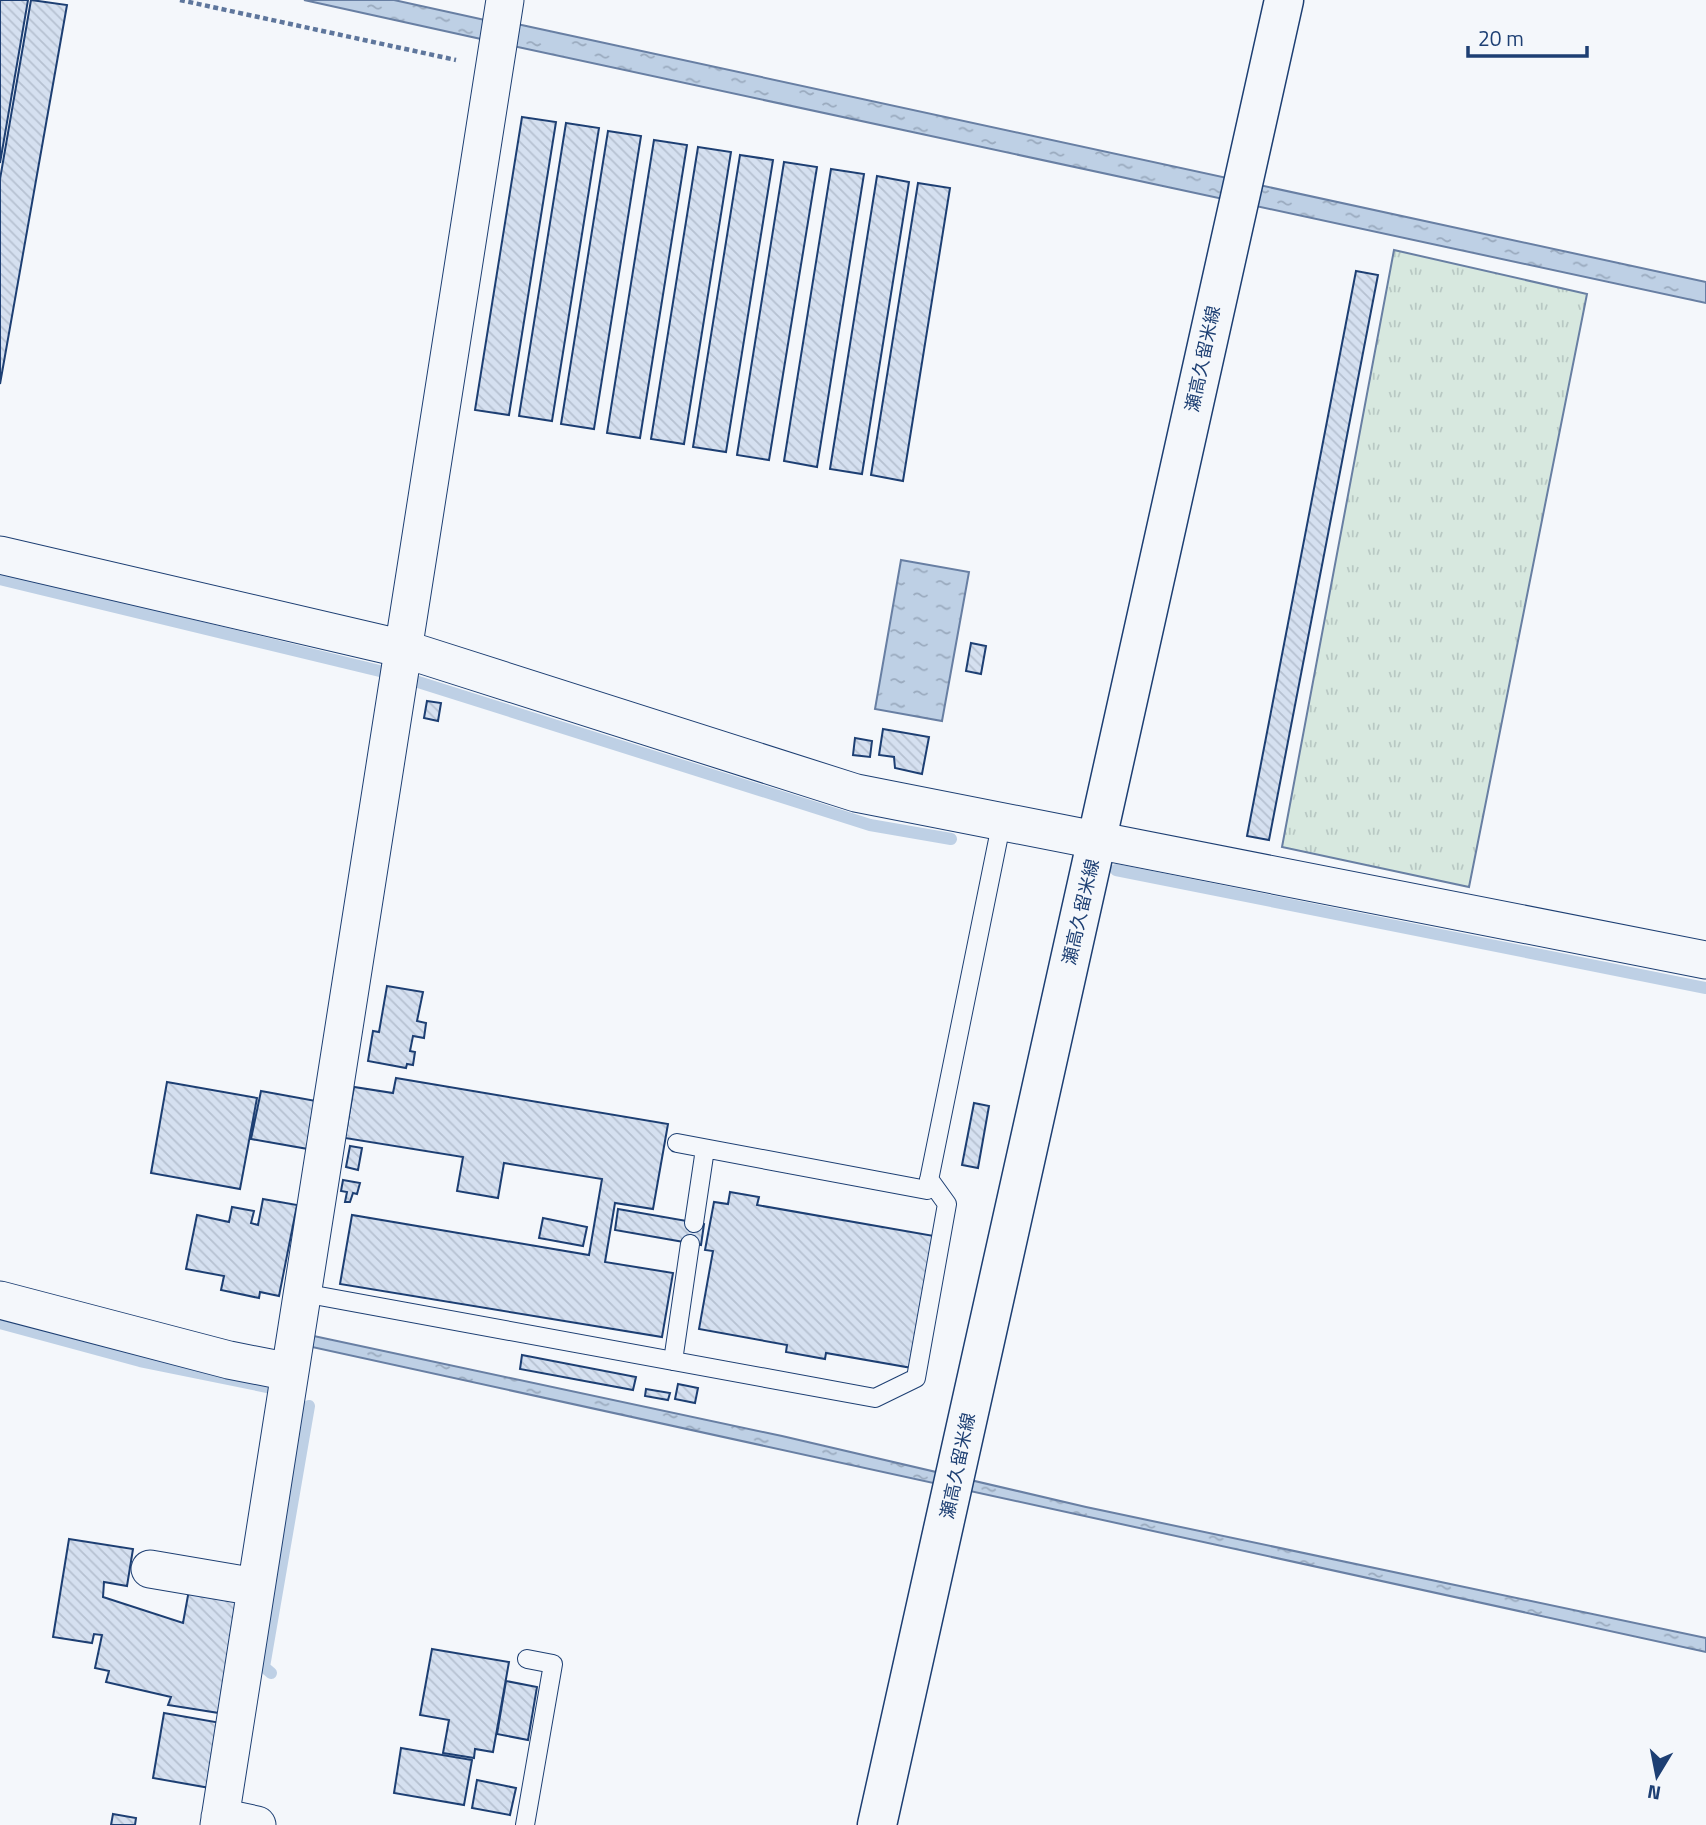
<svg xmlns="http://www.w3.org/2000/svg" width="1706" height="1825" viewBox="0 0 1706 1825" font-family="'Titillium Web','Noto Sans JP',sans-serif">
  <defs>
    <pattern id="grass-tufts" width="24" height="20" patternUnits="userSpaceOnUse" patternTransform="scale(1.75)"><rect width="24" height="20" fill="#d7e8df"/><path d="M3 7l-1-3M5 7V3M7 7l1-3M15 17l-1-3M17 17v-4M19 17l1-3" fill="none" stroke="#b8c8c3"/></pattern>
    <pattern id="water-ripples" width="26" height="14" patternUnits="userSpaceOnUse" patternTransform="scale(1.75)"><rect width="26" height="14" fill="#bed0e5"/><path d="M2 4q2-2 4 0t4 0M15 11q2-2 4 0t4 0" fill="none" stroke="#9aaabe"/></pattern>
    <pattern id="building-back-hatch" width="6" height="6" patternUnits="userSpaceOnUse" patternTransform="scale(1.75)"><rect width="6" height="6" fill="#d5e0f0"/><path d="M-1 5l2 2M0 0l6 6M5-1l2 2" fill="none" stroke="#b6c1d1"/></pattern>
  </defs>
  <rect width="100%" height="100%" fill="#f4f7fb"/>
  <path fill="url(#grass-tufts)" stroke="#687fa3" stroke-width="2" d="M1394,250L1587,294L1469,887L1282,847Z"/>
  <path fill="url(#water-ripples)" stroke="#687fa3" stroke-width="2" d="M304,0H394L485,20L481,39Z
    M517,24L1706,282V303L513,46Z
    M901,560L969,572L942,721L875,709Z
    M281,1329L782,1436L1086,1507L1706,1638V1652L280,1340Z"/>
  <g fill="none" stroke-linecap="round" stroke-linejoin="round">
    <path stroke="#bed0e5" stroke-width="12" d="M0,579L388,673
      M415,681L870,825L951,839
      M1116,870L1706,988
      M0,1323L140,1361L277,1389
      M271,1673L264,1667L309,1406"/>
  </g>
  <path fill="url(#building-back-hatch)" stroke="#1d3f73" stroke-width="2" d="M0,0H28L0,163Z
    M31,0L67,5L0,384V179Z
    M522,117L556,122L509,415L475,410Z
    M566,123L599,128L552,421L519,416Z
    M608,131L641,136L594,429L561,424Z
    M654,140L687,145L640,438L607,433Z
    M698,147L731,152L684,444L651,439Z
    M740,155L773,160L726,452L693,447Z
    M784,162L817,167L769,460L737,455Z
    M831,169L864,174L817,467L784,461Z
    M877,176L909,182L862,474L830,469Z
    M918,183L950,188L903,481L871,475Z
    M1356,271L1378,275L1269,840L1247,836Z
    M971,643L986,646L981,674L966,671Z
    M427,701L441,703L438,721L424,718Z
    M883,729L929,737L922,774L895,768L894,757L879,755Z
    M855,738L872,741L870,757L853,755Z
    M387,986L423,992L417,1021L426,1023L424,1038L413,1036L410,1051L415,1052L413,1065L407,1064L406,1068L368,1061L373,1031L379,1032Z
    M396,1078L668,1124L653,1209L615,1203L605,1262L673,1273L662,1337L340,1284L352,1215L589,1255L602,1179L504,1163L498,1198L457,1191L463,1157L345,1138L354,1087L393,1093Z
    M167,1082L257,1098L240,1189L151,1173Z
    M261,1091L316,1101L308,1149L251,1139Z
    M974,1103L989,1106L978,1168L962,1165Z
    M350,1146L362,1148L358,1170L346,1167Z
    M343,1180L360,1183L357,1194L353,1193L350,1202H345L347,1192L341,1191Z
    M730,1192L759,1197L757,1205L934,1236L912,1368L826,1353L825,1359L786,1352L787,1345L699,1329L713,1251L705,1250L714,1202L728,1204Z
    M263,1199L297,1205L279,1296L260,1292L259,1298L221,1290L224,1276L186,1269L197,1215L229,1222L232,1207L254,1211L251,1223L258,1225Z
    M618,1209L704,1224L701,1245L615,1230Z
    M543,1218L587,1227L583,1246L539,1238Z
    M522,1355L636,1377L633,1390L520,1369Z
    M678,1384L698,1388L695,1403L675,1399Z
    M646,1389L670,1393L668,1400L645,1396Z
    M69,1539L133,1549L127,1586L104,1582L103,1597L183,1623L189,1590L240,1599L219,1713L168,1705L171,1697L106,1682L109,1671L95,1668L102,1635L94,1634L92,1643L53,1637Z
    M432,1649L509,1662L493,1752L475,1749L474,1758L443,1753L449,1720L420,1715Z
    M506,1681L537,1687L528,1740L497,1734Z
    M164,1713L221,1723L210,1788L153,1778Z
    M401,1748L472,1760L464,1805L394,1793Z
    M477,1780L516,1788L510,1815L472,1808Z
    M113,1814L136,1818L135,1825H111Z"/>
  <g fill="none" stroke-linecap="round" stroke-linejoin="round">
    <defs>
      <path id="service" d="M677,1143L927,1190L1002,820
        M694,1223L705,1149
        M303,1293L875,1398L916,1378L947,1204L929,1179
        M673,1361L690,1244
        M525,1825L553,1664L527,1659"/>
      <path id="minor" d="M0,555L404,649L856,793L1706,960
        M0,1300L229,1360L290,1372
        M150,1569L256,1587
        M220,1817L257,1825
        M219,1825L505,0"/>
      <path id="primary" d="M877,1825L1284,0"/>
    </defs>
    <use href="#service" stroke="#1d3f73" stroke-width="20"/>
    <use href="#minor" stroke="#1d3f73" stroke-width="39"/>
    <use href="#primary" stroke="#1d3f73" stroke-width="41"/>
    <path stroke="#5e769c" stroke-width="4.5" stroke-dasharray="5 3.5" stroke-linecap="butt" d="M180,0L456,60"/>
    <use href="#service" stroke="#f4f7fb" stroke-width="18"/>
    <use href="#minor" stroke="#f4f7fb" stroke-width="37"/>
    <use href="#primary" stroke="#f4f7fb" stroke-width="38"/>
  </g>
  <g text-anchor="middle" stroke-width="5" stroke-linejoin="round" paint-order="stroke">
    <g font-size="18" fill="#1d3f73" stroke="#f4f7fb">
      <text transform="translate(1203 359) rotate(-78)" y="6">瀬高久留米線</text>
      <text transform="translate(1081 912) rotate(-77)" y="6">瀬高久留米線</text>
      <text transform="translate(958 1466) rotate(-78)" y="6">瀬高久留米線</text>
    </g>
  </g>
  <g transform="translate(1657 1776) rotate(190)" stroke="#f4f7fb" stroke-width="5" paint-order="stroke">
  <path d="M0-5L12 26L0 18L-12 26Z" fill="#1d3f73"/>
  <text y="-10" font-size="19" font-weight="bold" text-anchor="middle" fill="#1d3f73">N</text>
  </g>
  <path d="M1468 46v10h119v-10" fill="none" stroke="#1d3f73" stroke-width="3.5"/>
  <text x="1478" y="46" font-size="21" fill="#1d3f73" stroke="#f4f7fb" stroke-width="5" paint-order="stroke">20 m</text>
</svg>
